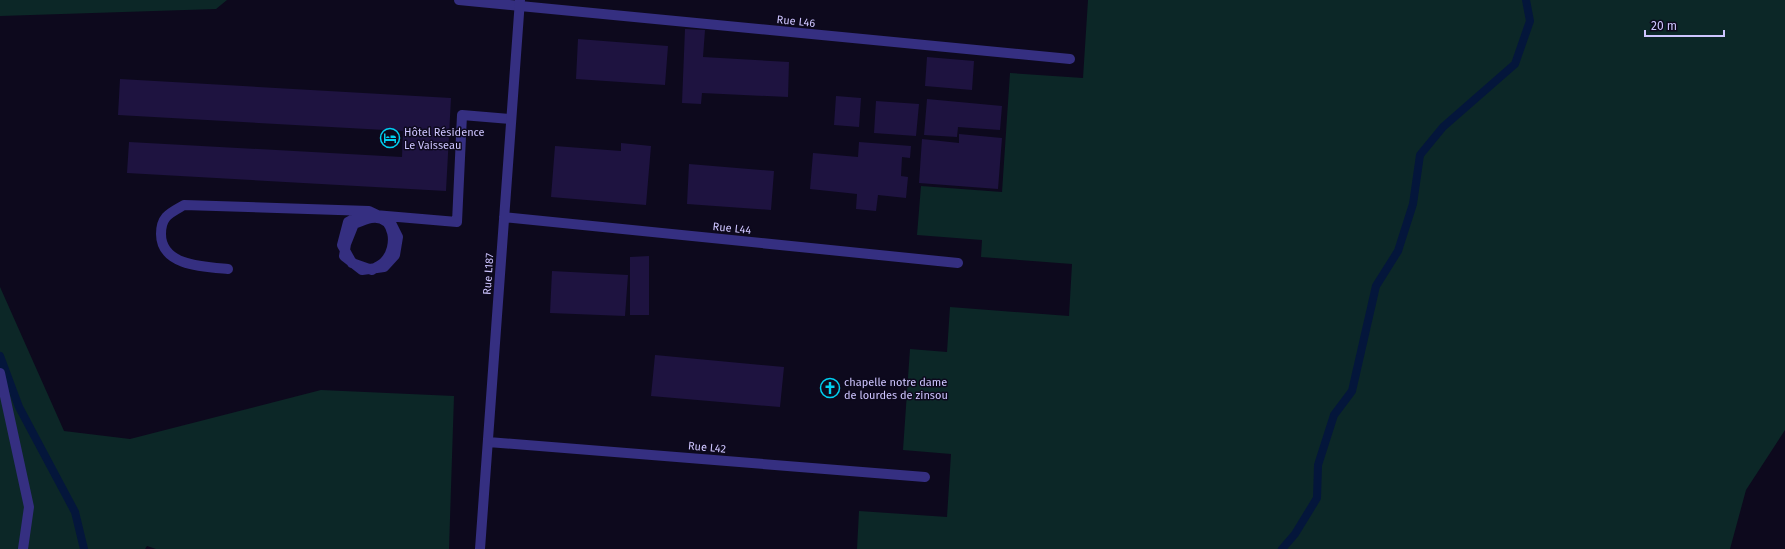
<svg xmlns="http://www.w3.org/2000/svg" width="1785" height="549" viewBox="0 0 1785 549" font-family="'Fira Sans',sans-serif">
  <rect width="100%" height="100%" fill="#0d091d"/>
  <path fill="#0c2727" d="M0,0H227L216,9L0,16Z
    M1088,0H1785V430L1746,490L1730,549H857L859,511L947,517L951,454L903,450L910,349L947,352L950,307L1069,316L1072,264L981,257L982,240L917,235L921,186L1002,192L1010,73L1083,78Z
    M0,287L64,431L130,439L321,390L454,396L449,549H156L147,546L145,549H0Z"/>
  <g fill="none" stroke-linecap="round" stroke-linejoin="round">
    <path stroke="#04163b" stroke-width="8" d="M0,356L19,407L75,512L84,549
      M1282,549L1295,534L1317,498L1318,465L1334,415L1352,391L1376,286L1398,251L1413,204L1420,155L1443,127L1515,64L1530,21L1526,0"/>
  </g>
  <path fill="#1e1340" d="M685,29L705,30L703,57L789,62L788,97L702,93L701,104L682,103Z
    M578,39L668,46L665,85L576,79Z
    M927,57L974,61L972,90L925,86Z
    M120,79L451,98L446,191L127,173L129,142L402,157L403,131L118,115Z
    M836,96L861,98L859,127L834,125Z
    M927,99L1002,106L1000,130L958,127L957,137L924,135Z
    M876,101L919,104L916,136L874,133Z
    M959,134L1002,138L998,189L919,183L922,139L959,143Z
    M859,142L911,146L910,158L902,157L901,176L908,177L906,198L878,195L876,211L856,209L857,194L810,189L813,153L858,157Z
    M621,143L651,146L646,205L551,197L555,146L621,151Z
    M689,164L774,171L771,210L687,204Z
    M649,256V315H630V257Z
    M552,271L628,275L625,316L550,313Z
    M655,355L784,367L780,407L651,396Z"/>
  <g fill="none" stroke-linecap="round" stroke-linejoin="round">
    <path stroke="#352f81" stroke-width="10" d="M459,0L520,6
      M228,269C204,267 161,266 161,234C161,216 170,213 184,205L369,211L390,221L398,237L395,255L384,267L362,270L344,256L346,244L354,224C359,222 366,219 371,218C396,214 398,248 385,261C382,265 376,267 372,270L352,263L342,245L348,222L363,214L457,222L462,115L511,119
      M0,373L29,507L23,549"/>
    <path stroke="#352f81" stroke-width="10" d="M520,6L1070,59
      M504,217L958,263
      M488,442L925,477
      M480,549L520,0"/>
  </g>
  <defs>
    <symbol id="hotel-ring" viewBox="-11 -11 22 22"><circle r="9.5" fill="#0d091d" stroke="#00cff0" stroke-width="1.5"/><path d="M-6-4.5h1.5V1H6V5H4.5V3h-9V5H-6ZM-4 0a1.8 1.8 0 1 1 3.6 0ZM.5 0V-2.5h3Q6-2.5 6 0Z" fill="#00cff0"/></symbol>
    <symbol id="church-ring" viewBox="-11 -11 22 22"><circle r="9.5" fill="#0d091d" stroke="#00cff0" stroke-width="1.5"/><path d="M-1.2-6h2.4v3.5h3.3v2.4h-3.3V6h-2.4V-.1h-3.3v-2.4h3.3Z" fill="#00cff0"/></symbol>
  </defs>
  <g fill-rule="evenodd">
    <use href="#hotel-ring" x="379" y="127" width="22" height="22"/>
    <use href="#church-ring" x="819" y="377" width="22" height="22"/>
  </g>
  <g text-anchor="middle" stroke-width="3" stroke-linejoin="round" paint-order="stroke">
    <g font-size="11" fill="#cec5ff" stroke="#0d091d">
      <text transform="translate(796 21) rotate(6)" y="4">Rue L46</text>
      <text transform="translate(732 228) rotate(6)" y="4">Rue L44</text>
      <text transform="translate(488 274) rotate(-86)" y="4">Rue L187</text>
      <text transform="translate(707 447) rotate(5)" y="4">Rue L42</text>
    </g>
    <g font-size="11" fill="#cec5ff" stroke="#0d091d" text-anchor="start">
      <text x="404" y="136">Hôtel Résidence<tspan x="404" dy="13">Le Vaisseau</tspan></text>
      <text x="844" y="386">chapelle notre dame<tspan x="844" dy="13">de lourdes de zinsou</tspan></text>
    </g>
  </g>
  <path d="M1645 30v6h79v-6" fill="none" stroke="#cec5ff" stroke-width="2"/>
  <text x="1651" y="30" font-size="12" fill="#cec5ff" stroke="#0d091d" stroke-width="3" paint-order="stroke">20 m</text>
</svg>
